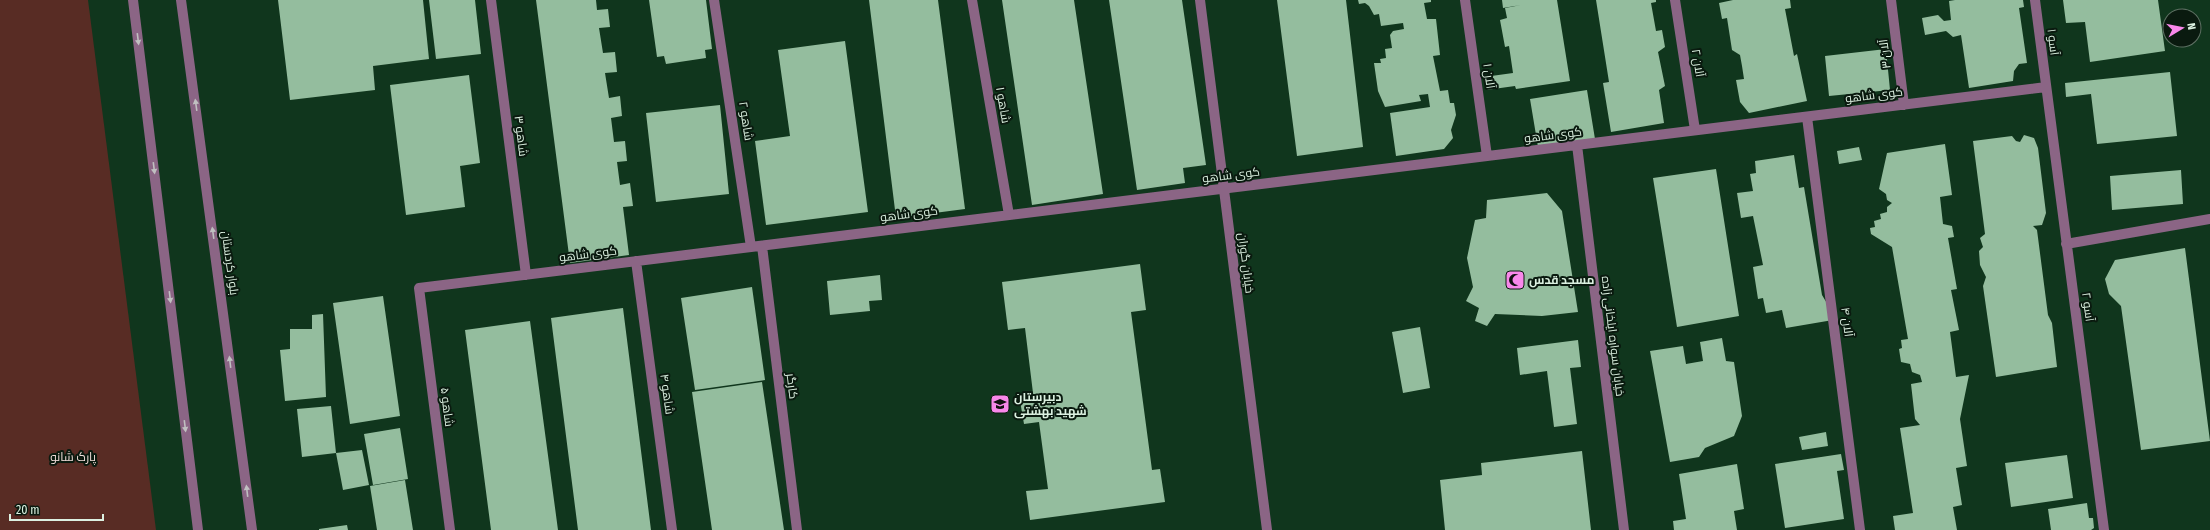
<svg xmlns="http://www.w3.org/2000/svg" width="2210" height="530" viewBox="0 0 2210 530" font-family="'Fira Sans Condensed',Cairo,sans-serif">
  <rect width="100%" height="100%" fill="#10361d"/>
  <path fill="#582c24" d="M0,0H88L156,530H0Z"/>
  <path fill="#94bd9e" d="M278,0H423L429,59L373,66L375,90L290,100Z
    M429,0H475L481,54L436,59Z
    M536,0H596L597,10L608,9L610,27L599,28L603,53L615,52L617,72L605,73L609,98L620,96L622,116L611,118L614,142L625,141L627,161L617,162L620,185L630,183L633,206L623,207L629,255L570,263Z
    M649,0H706L712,49L705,50L706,58L666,64L664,56L657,57Z
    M869,0H938L965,209L896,218Z
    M1002,0H1074L1103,194L1032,205Z
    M1109,0H1182L1206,165L1183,168L1185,183L1137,190Z
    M1277,0H1346L1363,147L1297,156Z
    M1358,0H1431V2L1424,3L1427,19H1436L1440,55L1433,56L1440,91L1448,90L1450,103H1454L1456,115L1451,130L1453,138L1444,149L1396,156L1390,113L1430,107L1428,94L1419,95L1421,101L1385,107L1378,91L1374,63H1381L1380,59L1386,58L1385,49L1392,48L1390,35L1393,31L1404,29L1403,23L1381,26L1379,14L1374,15L1369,6L1365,3L1359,4Z
    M1502,0H1557L1570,81L1516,89L1515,86L1486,90L1484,77L1513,73L1509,46L1505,47L1500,20L1507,18L1505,8L1521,5L1503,8Z
    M1596,0H1656V2L1651,3L1656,31L1662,30L1665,47L1658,52L1665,86L1659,90L1664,123L1611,132L1603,83L1609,82Z
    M1733,0H1790L1791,8L1785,9L1794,56L1797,54L1807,101L1749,113L1740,102L1736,80L1744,79L1742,66L1740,55L1732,50L1727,18L1722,19L1719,3Z
    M1955,0H2023L2024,7L2019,8L2027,63L2019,64L2014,71L2013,81L1969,88L1961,35L1953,37L1946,31L1925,35L1922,18L1938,15L1944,21L1951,20L1949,1Z
    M2063,0H2158L2165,51L2090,62L2085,22L2066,23Z
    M845,41L868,212L766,225L755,141L790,136L778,50Z
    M1886,49L1890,90L1829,96L1825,56Z
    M2170,72L2177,136L2097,144L2091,94L2066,97L2065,83Z
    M469,75L480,163L460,166L465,207L406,215L390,85Z
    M1587,90L1595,139L1538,147L1530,99Z
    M720,105L729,194L656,202L646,113Z
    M2024,135L2034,138L2038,148L2046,213L2042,225L2033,226L2037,230L2048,315L2052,323L2057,367L1996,377L1983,286L1986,277L1980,265L1979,251L1983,247L1980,238L1985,234L1973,141L2012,136L2016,141L2020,142Z
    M1945,144L1952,195L1940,197L1943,224L1952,226L1954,237L1948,238L1957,289L1951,290L1959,330L1950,332L1956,377L1969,375L1960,419L1967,466L1956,468L1962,505L1953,507L1957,530H1895L1893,516L1913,513L1900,428L1920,425L1915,419L1911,384L1922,382L1920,375L1912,372L1910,364L1901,362L1899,349L1902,348L1901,340L1908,339L1892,247L1871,234L1870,228L1875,227L1874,221L1881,219L1880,214L1887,212V207L1892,203L1887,200L1886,194L1879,189L1887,153Z
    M1859,147L1862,160L1839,164L1837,151Z
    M1794,155L1799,188L1804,187L1822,295L1831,310L1833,320L1786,328L1782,310L1766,313L1763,298L1758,299L1753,267L1763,265L1753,216L1741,218L1737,193L1753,191L1750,174L1756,173L1755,161Z
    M1716,169L1739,316L1677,327L1653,178Z
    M2181,170L2183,204L2112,210L2110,176Z
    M1547,193L1562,211L1578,312L1542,316L1495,314L1487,326L1475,321L1479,308L1466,301L1473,287L1467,258L1475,220L1486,218L1487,200Z
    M2185,248L2210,441L2141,450L2121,306L2109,294L2105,279L2115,260Z
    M1140,264L1146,310L1131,312L1152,470L1160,469L1165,502L1030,520L1026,491L1048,489L1039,422L1024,424L1019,395L1033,393L1025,328L1008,330L1002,282Z
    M880,275L882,300L869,301L870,311L830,315L827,281Z
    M752,287L765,380L695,390L681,298Z
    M383,296L400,416L350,424L333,303Z
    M623,308L651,530H578L551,318Z
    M323,314L326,397L285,401L280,350L290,349V329H312V315Z
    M530,321L558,530H491L465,330Z
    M1420,327L1430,388L1403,393L1392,332Z
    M1722,338L1726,361L1734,362L1742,416L1734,436L1705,448L1699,457L1670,462L1650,351L1683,346L1686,364L1703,361L1700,342Z
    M1578,340L1581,367L1570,368L1577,424L1554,427L1547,371L1520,375L1517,348Z
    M762,382L784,530H712L692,392Z
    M331,406L336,453L302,457L297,409Z
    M400,428L408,479L373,485L364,434Z
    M1826,432L1828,446L1802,450L1799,437Z
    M362,450L369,485L343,490L336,453Z
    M1582,451L1591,530H1445L1440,480L1482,475L1481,463Z
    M1841,454L1844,470L1837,471L1844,519L1785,528L1775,464Z
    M2067,455L2073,498L2011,507L2005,463Z
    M1737,464L1744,509L1734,511L1737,530H1674L1673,521L1686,519L1679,474Z
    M405,480L413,530H377L370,486Z
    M2087,503L2089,518H2093L2094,528L2091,530H2051L2048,509Z
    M347,525L348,530H319V529Z"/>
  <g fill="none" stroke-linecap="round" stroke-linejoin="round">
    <path stroke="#8b6585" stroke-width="10" d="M133,0L198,530
      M181,0L252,530
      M491,0L526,275
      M714,0L751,247
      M972,0L1009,215
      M1200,0L1267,530
      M1465,0L1487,156
      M1675,0L1695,130
      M1891,0L1904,105
      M2035,0L2104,530
      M1807,117L1860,530
      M1577,145L1624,530
      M2066,244L2210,219
      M762,246L797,530
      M636,261L672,530
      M450,530L419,288L2046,87"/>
  </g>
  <defs><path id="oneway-solid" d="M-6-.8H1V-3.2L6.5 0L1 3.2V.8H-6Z"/></defs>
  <g fill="#c0c0c1">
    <use href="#oneway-solid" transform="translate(138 39) rotate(83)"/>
    <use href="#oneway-solid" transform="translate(196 105) rotate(-98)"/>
    <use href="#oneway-solid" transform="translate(154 168) rotate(83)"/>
    <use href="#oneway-solid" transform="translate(213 233) rotate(-98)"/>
    <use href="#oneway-solid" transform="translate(170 297) rotate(83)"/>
    <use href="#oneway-solid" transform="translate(230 362) rotate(-97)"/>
    <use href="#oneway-solid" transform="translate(185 426) rotate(83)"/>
    <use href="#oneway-solid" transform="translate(247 491) rotate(-97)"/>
  </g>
  <defs>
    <symbol id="mosque-square" viewBox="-11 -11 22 22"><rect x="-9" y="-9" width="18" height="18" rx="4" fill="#f888ea" stroke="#0a1a0f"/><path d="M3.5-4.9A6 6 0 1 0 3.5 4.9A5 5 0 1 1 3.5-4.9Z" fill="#111"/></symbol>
    <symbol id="school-square" viewBox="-11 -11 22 22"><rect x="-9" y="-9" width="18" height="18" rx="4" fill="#f888ea" stroke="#0a1a0f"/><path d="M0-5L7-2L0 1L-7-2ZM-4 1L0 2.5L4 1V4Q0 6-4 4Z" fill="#111"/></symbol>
  </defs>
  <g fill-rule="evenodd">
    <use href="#mosque-square" x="1504" y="269" width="22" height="22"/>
    <use href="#school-square" x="989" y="393" width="22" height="22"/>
  </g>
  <g text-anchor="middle" stroke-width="4" stroke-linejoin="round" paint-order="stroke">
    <g font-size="12" fill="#dcf1e1" stroke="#0a1a0f">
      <text transform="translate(2053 42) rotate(83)" y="4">آسو ۱</text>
      <text transform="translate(1885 54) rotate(-97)" y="4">آلان ۳</text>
      <text transform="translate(1698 63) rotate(81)" y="4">آلان ۲</text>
      <text transform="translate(1489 76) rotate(82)" y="4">آلان ۱</text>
      <text transform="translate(1874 95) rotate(-7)" y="4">کوی شاهو</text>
      <text transform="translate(1003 105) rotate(80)" y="4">شاهو ۱</text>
      <text transform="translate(746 121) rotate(81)" y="4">شاهو ۲</text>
      <text transform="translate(1553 135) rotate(-7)" y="4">کوی شاهو</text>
      <text transform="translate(521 136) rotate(83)" y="4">شاهو ۳</text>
      <text transform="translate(1231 175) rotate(-7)" y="4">کوی شاهو</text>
      <text transform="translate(909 214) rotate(-7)" y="4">کوی شاهو</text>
      <text transform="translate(588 254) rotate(-7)" y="4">کوی شاهو</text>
      <text transform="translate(230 263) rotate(82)" y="4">بلوار کردستان</text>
      <text transform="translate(1246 263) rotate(83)" y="4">خیابان گوران</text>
      <text transform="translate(2088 307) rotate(82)" y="4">آسو ۲</text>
      <text transform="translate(1847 322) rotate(83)" y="4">آلان ۴</text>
      <text transform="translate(1613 336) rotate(83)" y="4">خیابان سواره ایلخانی زاده</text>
      <text transform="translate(792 386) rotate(83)" y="4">کارگر</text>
      <text transform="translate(667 394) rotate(82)" y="4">شاهو ۴</text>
      <text transform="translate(447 407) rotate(83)" y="4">شاهو ۵</text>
    </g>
    <g font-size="12" font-weight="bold" fill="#dcf1e1" stroke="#0a1a0f" text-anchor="start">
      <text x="1529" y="284">مسجد قدس</text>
      <text x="1014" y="401">دبیرستان<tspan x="1014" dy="14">شهید بهشتی</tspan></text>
    </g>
    <g font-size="12" fill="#f1ddd9" stroke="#0a1a0f">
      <text x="73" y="461">پارک شانو</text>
    </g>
  </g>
  <g transform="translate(2182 28) rotate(80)"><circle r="19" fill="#0a1a0f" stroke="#5e7063"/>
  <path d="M0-3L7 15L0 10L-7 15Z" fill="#f888ea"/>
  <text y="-6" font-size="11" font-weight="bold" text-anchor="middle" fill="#dcf1e1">N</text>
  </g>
  <path d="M10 514v6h93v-6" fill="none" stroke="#dcf1e1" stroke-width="2"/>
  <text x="16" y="514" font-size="12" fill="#dcf1e1" stroke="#0a1a0f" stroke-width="3" paint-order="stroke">20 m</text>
</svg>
